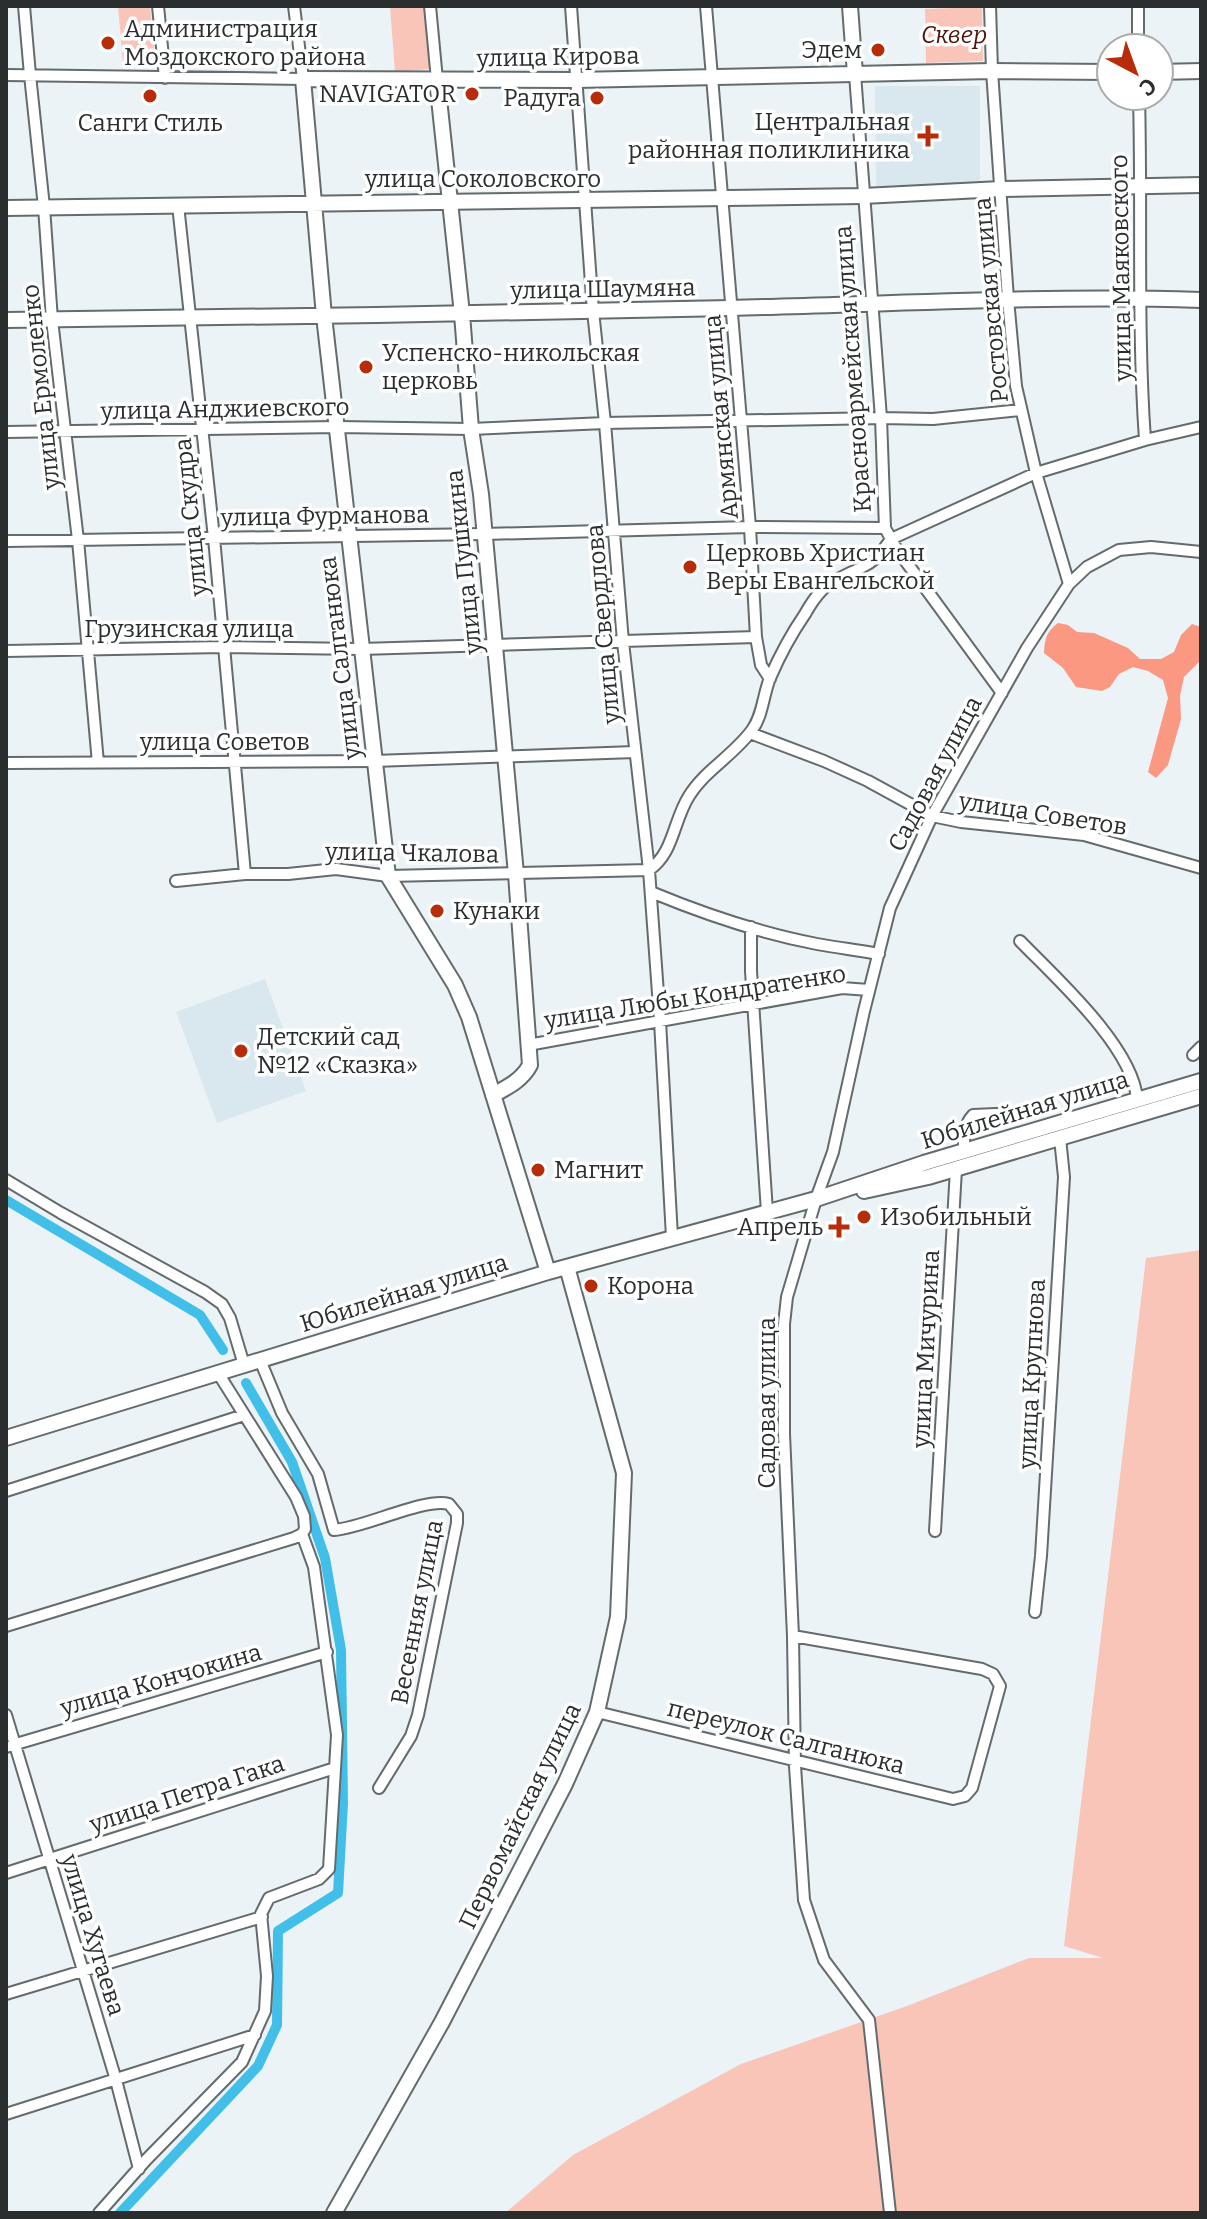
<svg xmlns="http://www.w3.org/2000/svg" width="1207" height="2219" viewBox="0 0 1207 2219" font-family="Bitter,serif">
  <rect width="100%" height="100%" fill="#ebf3f6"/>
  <path fill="#d8e8ee" d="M875,86H980V186H876Z
    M265,979L306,1091L217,1123L176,1012Z"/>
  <path fill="#f9c5b8" d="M118,6H150L155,61L123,63Z
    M390,6H425L430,69L395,72Z
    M982,7L983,61L926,63L925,9Z
    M1201,1250V2213H505L573,2155L741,2064L907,2006L1029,1958H1103L1064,1946L1146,1258Z"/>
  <path fill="#fa9882" d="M1058,623L1068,625L1077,632L1094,633L1128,648L1140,659H1161L1174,652L1181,635L1192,624L1201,627V660L1184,677L1180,696L1181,719L1168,765L1156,778L1148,772L1168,698L1163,680L1148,671L1133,667L1119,674L1110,687L1102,691L1076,687L1063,668L1044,653C1045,639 1046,632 1058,623Z"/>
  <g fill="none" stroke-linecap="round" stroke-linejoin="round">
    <path stroke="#42bfe8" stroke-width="10" d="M6,1200L200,1315L223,1350
      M120,2213L258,2066L277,2025L278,1931L338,1893L343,1803L341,1650L325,1558L292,1462L246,1383"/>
    <defs>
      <path id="street" d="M24,6L30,75L44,207L52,320L78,540L98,763
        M158,6L165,78
        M430,6L437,80
        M571,6L593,311L605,423L623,642L649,870L660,1021L672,1237
        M706,6L750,527L756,637L761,665L770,679
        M990,6L992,71L1008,299L1016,386L1036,473L1069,584
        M1138,6V48
        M855,74L881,418L885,528L896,548L1002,693
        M6,75L303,79L294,6
        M1139,96C1142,211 1137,326 1145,440
        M178,205L214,538L245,874
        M6,432L338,427L471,429L605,423L881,418L933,419L1020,410
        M6,541L485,534L750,527L885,528
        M6,651L223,647L361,649L756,637
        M750,733L824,761L868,781L932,816L961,822L1084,835L1201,868
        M6,763L374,761L635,752
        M176,881L245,874H288L336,869L388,876L649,870C674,853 673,821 689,796C705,770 734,755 752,730C763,715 763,695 770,678C779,657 792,633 805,614C810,605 816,596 823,589C836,578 852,573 866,565C877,559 884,549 891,539L1036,473L1145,440L1201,427
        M651,892C704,914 760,933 817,944C838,948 858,950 879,954
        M751,927V971L767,1212
        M1020,941C1056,978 1133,1047 1137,1099
        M528,1045L842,988L869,990
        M1193,1055L1201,1047
        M964,1152C964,1138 963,1126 973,1115L1020,1113
        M6,1180L61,1213L205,1292L222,1304L230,1318L244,1365
        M260,1360L282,1413L318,1474L334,1530C364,1528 425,1497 449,1504L457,1514V1523L418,1715L411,1736L379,1788
        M6,1491L244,1415
        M935,1531L956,1169
        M1035,1612L1041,1556L1064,1177L1060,1138
        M6,1626L294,1538L302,1534
        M597,1712L953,1799L965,1796L972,1788L1000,1686L993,1674L982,1669L793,1636
        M6,1715L116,2080L139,2169
        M6,1747L327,1652
        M6,1873L335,1768
        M6,1994L262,1917
        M6,2114L255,2035
        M99,2213L146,2160L242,2062L265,2011L267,1976L261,1914L269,1898L319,1879L329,1869L337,1735L314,1567L302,1534L305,1529L304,1516L296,1497L218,1373
        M890,2213L869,2020L824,1960L804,1900L795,1766L793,1636L784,1434V1324L787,1297L816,1199L833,1152L864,1011L890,908L932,816L1027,648L1069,584L1087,567L1119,550L1151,547L1201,552"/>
      <path id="secondary" d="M850,6L855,74
        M1159,72L1201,71
        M437,80L462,314L471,429L481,494L516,874L530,1065C522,1080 508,1087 493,1095
        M6,208L863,196L1001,189L1201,185
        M6,320C247,317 489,314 730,308C887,304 1044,295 1201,300
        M864,1191L928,1177L1201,1096
        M548,1272L469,1017L455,985L388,876L324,316L303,79L576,80L992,71L1111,72
        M6,1438L548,1272L816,1199L924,1163L1201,1081
        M334,2213L442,2022L565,1784L597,1712L618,1617L624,1473L567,1267"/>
    </defs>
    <use href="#street" stroke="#646b6d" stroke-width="14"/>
    <use href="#secondary" stroke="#646b6d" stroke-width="18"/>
    <use href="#street" stroke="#fff" stroke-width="10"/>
    <use href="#secondary" stroke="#fff" stroke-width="14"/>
  </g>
  <g fill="#b72c09" stroke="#fff" stroke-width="3">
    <circle cx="108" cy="43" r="8"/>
    <circle cx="878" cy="50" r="8"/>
    <circle cx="472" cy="94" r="8"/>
    <circle cx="150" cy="96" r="8"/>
    <circle cx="597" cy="98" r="8"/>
    <path d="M924 124h8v8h8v8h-8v8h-8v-8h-8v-8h8z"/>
    <circle cx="366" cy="367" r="8"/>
    <circle cx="690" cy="567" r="8"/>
    <circle cx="437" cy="911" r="8"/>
    <circle cx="241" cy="1051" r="8"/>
    <circle cx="538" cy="1170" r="8"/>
    <circle cx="864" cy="1217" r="8"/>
    <path d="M835 1215h8v8h8v8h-8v8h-8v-8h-8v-8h8z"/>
    <circle cx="591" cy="1286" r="8"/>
  </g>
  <g text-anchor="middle" stroke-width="7" stroke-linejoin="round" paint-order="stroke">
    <g font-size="24" fill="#2b2e2f" stroke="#fff" text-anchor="start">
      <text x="124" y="37">Администрация<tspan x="124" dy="28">Моздокского района</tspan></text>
      <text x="862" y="58" text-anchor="end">Эдем</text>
      <text x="456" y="102" text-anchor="end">NAVIGATOR</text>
      <text x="581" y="106" text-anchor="end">Радуга</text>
      <text x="910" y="130" text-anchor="end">Центральная<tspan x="910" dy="28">районная поликлиника</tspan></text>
      <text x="150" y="131" text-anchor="middle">Санги Стиль</text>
      <text x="382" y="361">Успенско-никольская<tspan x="382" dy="28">церковь</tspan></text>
      <text x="706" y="561">Церковь Христиан<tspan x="706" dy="28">Веры Евангельской</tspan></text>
      <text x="453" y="919">Кунаки</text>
      <text x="257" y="1045">Детский сад<tspan x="257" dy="28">№12 «Сказка»</tspan></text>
      <text x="554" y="1178">Магнит</text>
      <text x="880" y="1225">Изобильный</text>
      <text x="823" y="1235" text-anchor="end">Апрель</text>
      <text x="607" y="1294">Корона</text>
    </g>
    <g font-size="24" font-style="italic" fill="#4e1307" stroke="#fff">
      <text x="954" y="43">Сквер</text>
    </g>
    <g font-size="24" fill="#2b2e2f" stroke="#fff">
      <text transform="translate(558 57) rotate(-1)" y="8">улица Кирова</text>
      <text x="483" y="187">улица Соколовского</text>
      <text transform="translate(1121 268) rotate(-91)" y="8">улица Маяковского</text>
      <text transform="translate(603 289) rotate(-1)" y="8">улица Шаумяна</text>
      <text transform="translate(991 300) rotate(-95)" y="8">Ростовская улица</text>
      <text transform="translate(853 369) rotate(-94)" y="8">Красноармейская улица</text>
      <text transform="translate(41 387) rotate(-96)" y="8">улица Ермоленко</text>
      <text transform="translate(225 409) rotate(-1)" y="8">улица Анджиевского</text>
      <text transform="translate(721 417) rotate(-95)" y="8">Армянская улица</text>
      <text transform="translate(325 516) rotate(-1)" y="8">улица Фурманова</text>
      <text transform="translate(191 517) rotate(-96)" y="8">улица Скудра</text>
      <text transform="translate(464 562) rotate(-96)" y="8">улица Пушкина</text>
      <text transform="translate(603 624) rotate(-95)" y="8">улица Свердлова</text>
      <text x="189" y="637">Грузинская улица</text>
      <text transform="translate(340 658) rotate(-97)" y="8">улица Салганюка</text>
      <text x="225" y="750">улица Советов</text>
      <text transform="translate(935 774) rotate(-62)" y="8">Садовая улица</text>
      <text transform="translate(1043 814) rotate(9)" y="8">улица Советов</text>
      <text transform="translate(412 853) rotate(1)" y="8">улица Чкалова</text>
      <text transform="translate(695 997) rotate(-9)" y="8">улица Любы Кондратенко</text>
      <text transform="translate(1025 1110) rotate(-17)" y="8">Юбилейная улица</text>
      <text transform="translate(404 1293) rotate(-17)" y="8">Юбилейная улица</text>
      <text transform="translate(926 1349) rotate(-87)" y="8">улица Мичурина</text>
      <text transform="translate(1032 1374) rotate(-87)" y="8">улица Крупнова</text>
      <text transform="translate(767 1403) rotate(-90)" y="8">Садовая улица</text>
      <text transform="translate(417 1612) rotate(-79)" y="8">Весенняя улица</text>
      <text transform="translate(161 1680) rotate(-16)" y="8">улица Кончокина</text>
      <text transform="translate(786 1737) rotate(14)" y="8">переулок Салганюка</text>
      <text transform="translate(187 1794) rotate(-18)" y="8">улица Петра Гака</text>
      <text transform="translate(520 1816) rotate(-64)" y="8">Первомайская улица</text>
      <text transform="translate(93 1935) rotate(73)" y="8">улица Хугаева</text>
    </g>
  </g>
  <rect width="1207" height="2219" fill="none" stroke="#2b2e2f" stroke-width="16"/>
  <g transform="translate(1135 72) rotate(139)"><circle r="38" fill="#ffffff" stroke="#aaabac" stroke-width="2"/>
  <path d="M0-6L14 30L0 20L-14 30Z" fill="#b72c09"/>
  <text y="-12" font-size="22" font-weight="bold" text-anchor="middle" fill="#2b2e2f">С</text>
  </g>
</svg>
